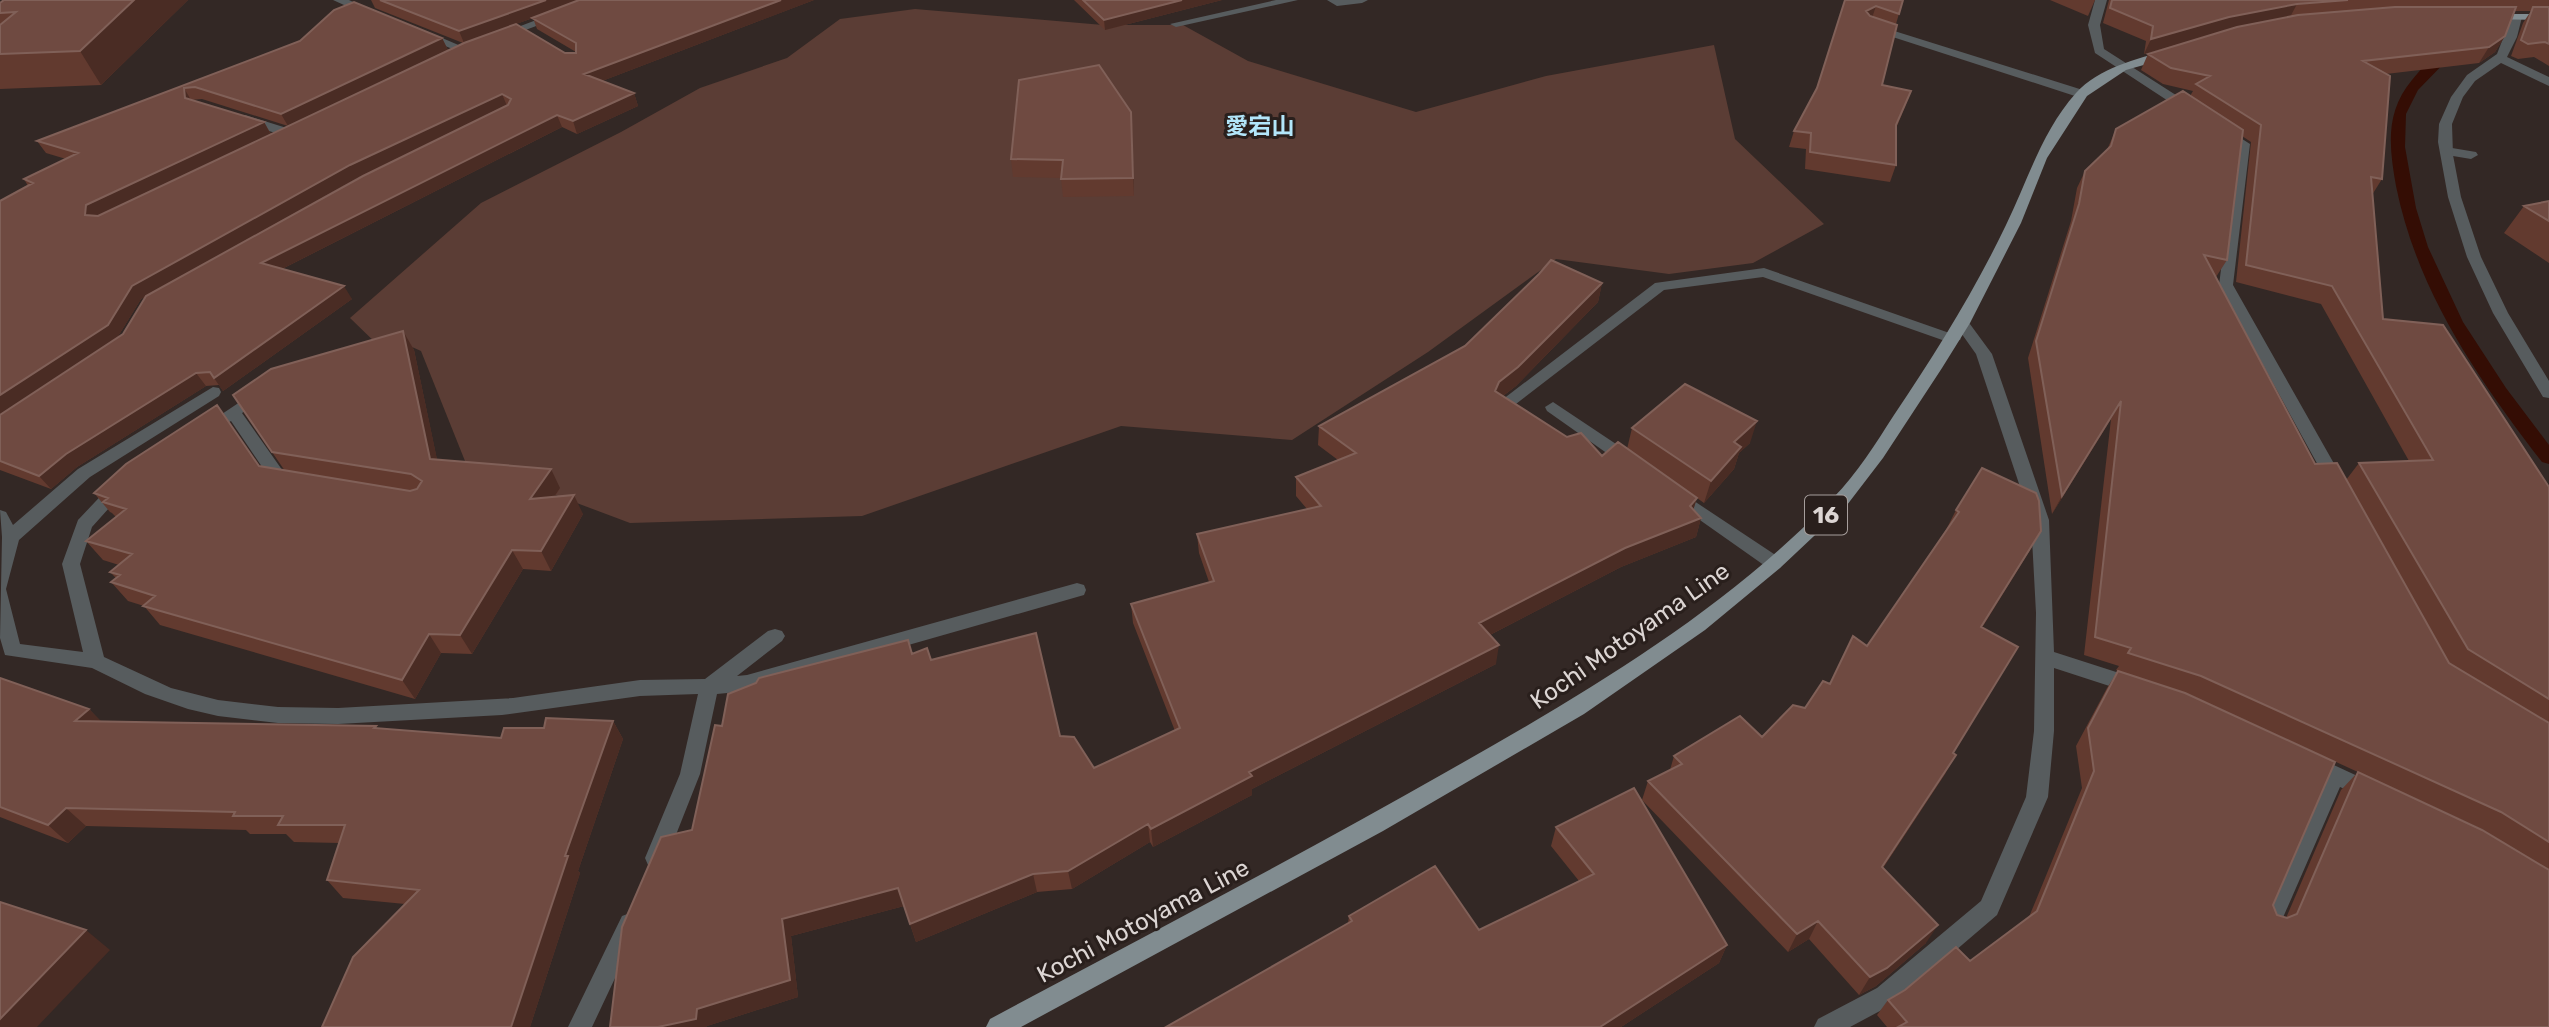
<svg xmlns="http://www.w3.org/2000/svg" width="2549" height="1027" viewBox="0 0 2549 1027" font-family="Rubik,'Noto Sans JP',sans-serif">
  <rect width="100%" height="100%" fill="#332825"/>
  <path fill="#5b3d35" d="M915,9L1103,25H1183L1248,61L1416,112L1546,76L1714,45L1735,139L1824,224L1753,263L1669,274L1556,259L1428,352L1292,440L1121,426L862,516L630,523L465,461L421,351L412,347L381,348L350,318L481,203L621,132L700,88L787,58L840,19Z"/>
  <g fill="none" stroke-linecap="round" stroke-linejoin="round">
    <path fill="#340d04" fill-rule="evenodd" d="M2448,49L2454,53L2418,90L2406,114L2405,147L2416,208L2428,247L2463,322L2506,388L2549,445V464L2542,462C2478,379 2417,291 2396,186C2389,147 2385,112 2412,80C2421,69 2435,53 2448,49Z"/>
    <path fill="#575c5e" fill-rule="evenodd" d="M2446,147L2476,152L2478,155L2471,159L2441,154V148Z"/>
    <path fill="#575c5e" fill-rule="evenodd" d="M333,0H349L376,13L366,15Z
      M589,0H606L504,38L494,36Z
      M1276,0H1298L1176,27L1170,24Z
      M1327,0H1368L1362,3L1337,6Z
      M2095,0H2107L2100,25L2104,49L2193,106V112H2185L2095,53L2088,25Z
      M2512,15L2522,17L2517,37L2507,57L2549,77V86L2501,63L2475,81L2463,97L2452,124L2453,155L2461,197L2481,257L2508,313L2549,381V398L2543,397L2493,313L2467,257L2448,197L2438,142L2439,124L2451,97L2467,75L2497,54Z
      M1872,24L2086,91L2088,94L2078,97L1868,29L1866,27Z
      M418,31H426L470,50L460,52L418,35Z
      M245,115L293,130L294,133L288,137L241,122V116Z
      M2222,126L2250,144L2233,285L2345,483L2342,487H2330L2219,285L2237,145L2217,133V127Z
      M1764,268L1958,336L1961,339L1953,344L1948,342L1763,277L1664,290L1512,407H1500L1498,403L1655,283Z
      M1962,318L1967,320L1992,354L2049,520L2054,652L2141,680L2144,686L2141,692L2134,694L2054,668V731L2048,797L1997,915L1893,1004L1850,1027H1814L1818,1019L1877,988L1981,901L2026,797L2034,731L2036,613L2031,520L1976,354L1954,323Z
      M213,387L219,388L221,392L219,396L90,477L19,540L6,589L20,644L83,652L62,564L78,520L112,484L118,482L127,488L92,527L80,564L104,657L171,688L218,700L278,707L338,708L513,698L640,680L705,679L768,631L775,629L782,631L785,636L782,641L737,676L747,675L1077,583L1084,585L1086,590L1084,595L1077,597L747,691L717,694L700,774L664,865L656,868L648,865L645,858L680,774L698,694L640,696L502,715L338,724L278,723L218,716L188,709L145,694L92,668L5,655L0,638L2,537L0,510L6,512L13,525L78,469Z
      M261,388L269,393L267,397L242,413L285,474L294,477L297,481L294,485L288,487L273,483L231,421L206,435L198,430Z
      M1553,402L1637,458L1639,462L1637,466H1625L1547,411L1545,407Z
      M1676,489L1780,558L1783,563L1780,568H1768L1670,499L1667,495Z
      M2310,754L2377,785L2380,791L2377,797L2370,800L2340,787L2278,929L2270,932L2262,929L2259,922L2323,778L2303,769L2300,763L2303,757Z
      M630,913L638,916L641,923L592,1027H568L622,916Z"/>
    <path fill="#818c90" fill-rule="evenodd" d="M2490,14H2549V20L2486,19L2484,17Z
      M2168,50L2172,51V57L2126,70L2087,96L2047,158L2021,223L1970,323L1942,368L1883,458L1847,505L1780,568L1705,630L1584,714L1383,831L1021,1027H986L990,1019C1143,937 1297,857 1448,771C1584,694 1724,612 1833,498C1857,474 1876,443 1894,415C1935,354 1974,292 2006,225C2028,180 2042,131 2076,93C2099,68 2136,59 2168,50Z"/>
  </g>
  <path fill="#623a2f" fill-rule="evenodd" d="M4,0H188L101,85L0,89V3Z
    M371,0H814L602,81L634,93L638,106L577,134L562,127L282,269L352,299L223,391L219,385L206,386L77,467L51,489L0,470V201L28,186L24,179L66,159L46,153L37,141L300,41L442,38L448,50L463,43L375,8ZM533,18L537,29L576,52L565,53L516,24ZM202,99L288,126L271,134L264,122L191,100ZM507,106L117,338L141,299L357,178Z
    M1074,0H1222L1105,30Z
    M1845,0H1903L1896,24L1882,85L1911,91L1896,128V165L1890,182L1805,169L1806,149L1789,147L1794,131L1817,88Z
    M2050,0H2095L2088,16Z
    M2109,0H2549V66L2534,57L2518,59L2511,56L2523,23L2531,11H2515L2505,36L2495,52L2479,63L2386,74L2382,179L2372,195L2383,319L2549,487V1027H1887L1877,1015L1888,1000L1970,961L2029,917L2082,788L2076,746L2107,688L2118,671L2116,670L2119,666L2084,655L2111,419L2052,514L2028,358L2071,221L2077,188L2085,171L2107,150L2116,129L2190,96L2193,91L2163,84L2141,70L2148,54L2184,43L2144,54L2146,41L2103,23ZM2242,136L2251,142L2236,282L2321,304L2409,461L2359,463L2346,480L2315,464L2216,277L2227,260ZM2146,680L2188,694L2482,829L2528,858L2358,772L2341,790L2286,918L2277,915L2273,905Z
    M1132,129L1134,196L1063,197L1061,178L1013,177L1011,159Z
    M2549,201V263L2504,233L2524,206Z
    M1602,283L1598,302L1516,386L1503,396L1567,437L1602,456L1627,449L1632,428L1750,443L1739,453L1734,469L1704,503L1697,498L1693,510L1701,518L1696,537L1621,567L1490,635L1496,664L1252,789V795L1153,847L1150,842L1072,889L1037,892L916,942L904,906L791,936L798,997L707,1026V1027H610L692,830L722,726L912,654L931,660L1060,736L1094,768L1175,731L1133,623L1131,604L1209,582L1199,553L1197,534L1307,509L1296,496V477L1338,460L1318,445L1319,426Z
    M403,331L414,350L437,460L560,488L555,496L583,514L551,571L523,569L472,654L441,653L415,699L160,625L144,606L128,601L111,582L116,578L110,572L119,565L103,560L86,541L116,517L112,513L110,512L94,493L259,466L285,471L233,395Z
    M1956,510L2030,550L1982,627L1954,753L1945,774L1883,868L1926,943L1876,986L1859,995L1809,939L1788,952L1642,800L1648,781L1670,770L1674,756L1762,737L1805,708L1867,646L1946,530Z
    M0,678L89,709L101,722L376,726L378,729L501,738L544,728L613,721L623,739L578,871L580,873L530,1027H322L405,904L343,898L327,880L340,843L294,842L286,834H250L246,830L86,826L68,843L0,817Z
    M1556,827L1727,945L1719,963L1621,1027H1166L1348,923L1349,916L1479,930L1579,881L1551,846Z"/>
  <path fill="#4a2c24" d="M134,0H188L101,85L80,51Z
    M546,0H582L464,43L459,31Z
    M781,0H814L589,86L584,74Z
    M1182,0H1222L1105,30L1104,20Z
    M2297,4L2289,19L2222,32L2144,54L2151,39L2229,17Z
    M1876,6L1871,21L1866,11Z
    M2505,36L2495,52L2479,63L2489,47Z
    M442,38L448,50L288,126L281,114Z
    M184,88L191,100L185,98Z
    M1911,91L1905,107L1891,141L1896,125Z
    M634,93L638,106L577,134L573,121Z
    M502,94L507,106L357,178L141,299L117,338L0,416V395L132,286L350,165Z
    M1131,112L1132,129L1134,196L1133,178Z
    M557,115L562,127L268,276L261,263Z
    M264,122L271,135L94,228L85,215L86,205Z
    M1602,283L1598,302L1516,386L1496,401L1495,391L1499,382Z
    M344,286L352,299L223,391L214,378Z
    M403,331L414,350L441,478L430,459Z
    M196,373L206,386L77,467L51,489L39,476L66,454Z
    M2121,401L2111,419L2052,514L2062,496Z
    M1757,421L1750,443L1739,453L1734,469L1704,503L1711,481L1734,442Z
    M551,469L560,488L540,518L530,499Z
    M574,495L583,514L551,571L541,551Z
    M1697,498L1691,517L1701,518L1696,537L1621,567L1476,642L1479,623L1690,506Z
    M2041,531L2030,550L1971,646L1981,627Z
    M512,550L523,569L472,654L460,635Z
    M429,634L441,653L415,699L402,680Z
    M1499,645L1496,664L1252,789V795L1153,847L1151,829L1249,772Z
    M89,709L107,727L75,721Z
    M613,721L623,739L578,871L580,873L530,1027H511L565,856Z
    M1956,755L1945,774L1872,885L1882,867Z
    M66,808L86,826L68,843L48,825Z
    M1148,824L1150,842L1072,889L1068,871Z
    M1033,874L1037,892L916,942L910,924Z
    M898,888L904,906L791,936L798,997L707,1026V1027H658L782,919Z
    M1818,921L1809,939L1788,952L1797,934Z
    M1938,925L1926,943L1876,986L1859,995L1870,977Z
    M86,930L110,950L37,1027H0V1019Z
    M1727,945L1719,963L1621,1027H1600Z"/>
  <path fill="#6f4a41" stroke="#806058" stroke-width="2" d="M4,0H134L80,51L0,54V25L16,12L0,13V3Z
    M380,0H546L459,31Z
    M579,0H781L584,74L634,93L573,121L557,115L261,263L344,286L214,378L210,372L196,373L66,454L39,476L0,461V415L123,334L146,296L363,176L508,105L511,99L502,94L350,165L132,286L108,325L0,395V201L33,183L24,179L78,153L37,141L300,41L334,10L354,2L442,38L281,114L195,87L184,88L185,98L264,122L86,205L85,215L98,216L464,43L516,24L565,53H576V43L532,18Z
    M1083,0H1182L1104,20Z
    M1845,0H1903L1899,14L1876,6L1866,11L1870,16L1897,25L1882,85L1911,91L1896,125V165L1810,152L1811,133L1794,131L1817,88Z
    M2112,0H2348L2297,4L2229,17L2151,39L2153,26L2110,8Z
    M2395,7H2516L2505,36L2489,47L2363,61L2390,76L2382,179L2371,177L2383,319L2443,325L2549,487V699L2468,649L2359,463L2433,460L2332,286L2246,265L2261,125L2196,84L2210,76L2171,68L2148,54L2237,27L2298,15Z
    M2533,7H2549V44L2545,42L2528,44L2521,40Z
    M1099,65L1131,112L1133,178L1061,179L1063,160L1011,159L1019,80Z
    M2183,91L2243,130L2227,260L2204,255L2315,464L2337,463L2449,663L2549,723V842L2501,812L2201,676L2128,653L2131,648L2095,637L2121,401L2062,496L2036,341L2079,204L2085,171L2111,146L2116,129Z
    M2549,201V221L2524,206Z
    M1551,260L1602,283L1518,367L1499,382L1495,391L1567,437L1581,433L1602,456L1618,442L1697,498L1690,506L1701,518L1625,548L1479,623L1499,645L1249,772L1252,776L1151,829L1148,824L1068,871L1033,874L910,924L898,888L782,919L790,980L697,1009L696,1019L658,1027H610L622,927L661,837L692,830L715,725L722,726L728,694L756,683L759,678L908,640L912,654L927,648L931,660L1036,633L1060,736L1074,737L1094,768L1180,728L1131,604L1214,581L1197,534L1321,506L1296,477L1356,453L1319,426L1465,346L1539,274Z
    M403,331L430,459L551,469L530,499L574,495L541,551L512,550L460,635L429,634L402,680L143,606L155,596L111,582L120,575L110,572L132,554L86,541L126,509L103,502L108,498L94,493L126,464L217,405L259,466L410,491L417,489L422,481L411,474L272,452L233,395L271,369Z
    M1685,384L1757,421L1734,442L1741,447L1711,481L1632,428Z
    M1982,468L2036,493L2039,501L2041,531L1981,627L2018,647L1953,753L1956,755L1882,867L1938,925L1887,968L1870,977L1818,921L1797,934L1648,781L1682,764L1674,756L1740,716L1762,737L1793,705L1805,708L1823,681L1830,684L1853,636L1867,646L1959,512L1956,510Z
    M2118,671L2185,693L2335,762L2273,905L2277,915L2287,918L2297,914L2358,772L2482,830L2549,870V1027H1898L1907,1022L1888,1000L1905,990L1956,947L1970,961L2037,911L2094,771L2088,728Z
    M0,678L89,709L75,721L376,726L374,728L501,738L504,728H544L546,718L613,721L565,856H568L511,1027H322L353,957L419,890L327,880L345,825H278L283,816H233L235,812L66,808L48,825L0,807Z
    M1634,788L1727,945L1600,1027H1166L1352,921L1349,916L1435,866L1479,930L1594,874L1556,827Z
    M0,902L86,930L0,1019Z"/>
  <g text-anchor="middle" stroke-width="6" stroke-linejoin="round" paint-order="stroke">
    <g font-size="23" font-weight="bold" fill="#b2e6fa" stroke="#291f1c">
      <text x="1260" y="134">愛宕山</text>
    </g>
    <rect fill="#291f1c" stroke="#a69e9c" stroke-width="2" x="1805" y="495.5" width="42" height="39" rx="5"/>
    <g font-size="23" font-weight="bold" fill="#dcd5d3">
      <text x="1826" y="523">16</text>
    </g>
    <g font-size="24" fill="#dcd5d3" stroke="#291f1c">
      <text transform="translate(1630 636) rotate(-35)" y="8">Kochi Motoyama Line</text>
      <text transform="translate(1143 921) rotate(-28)" y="8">Kochi Motoyama Line</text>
    </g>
  </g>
</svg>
